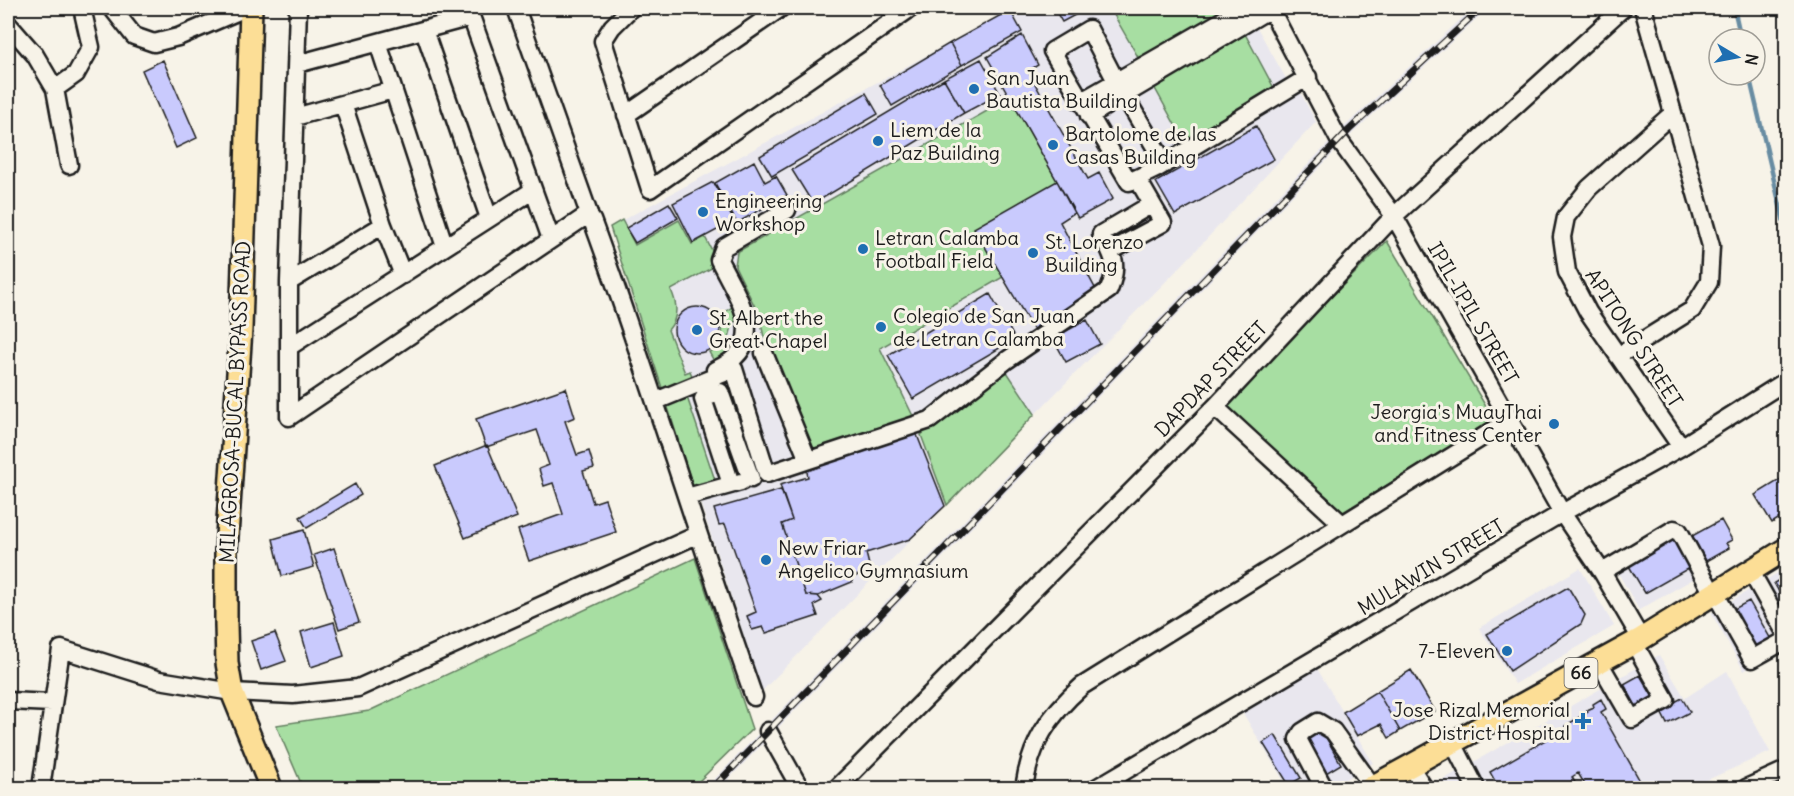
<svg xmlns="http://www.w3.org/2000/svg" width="1794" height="796" viewBox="0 0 1794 796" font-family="Delius,sans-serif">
  <rect width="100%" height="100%" fill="#f7f3e8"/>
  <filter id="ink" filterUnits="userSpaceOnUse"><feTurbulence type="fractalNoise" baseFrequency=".0167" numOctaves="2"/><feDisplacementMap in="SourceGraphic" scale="12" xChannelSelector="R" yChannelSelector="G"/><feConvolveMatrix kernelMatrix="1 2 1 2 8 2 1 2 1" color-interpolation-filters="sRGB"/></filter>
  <g filter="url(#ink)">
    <path fill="#e9e7ee" d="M1014,8H1246L1293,91L1298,88L1316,122L1184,263L762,691L610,227Z
      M1473,8H1488L1353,133L720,788H706L1345,126Z
      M1678,520L1707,571L1639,610L1611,560Z
      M1580,568L1614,626L1515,684L1479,628Z
      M1786,568V646L1744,671L1711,613Z
      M1659,655L1685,698L1727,671L1770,752L1689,788H1429Z
      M1315,665L1373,763L1331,788H1288L1241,710Z"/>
    <path fill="#a7dea2" stroke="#627d5f" stroke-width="1.5" d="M1110,8H1230L1142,64Z
      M1244,32L1275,90L1184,141L1152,83Z
      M1010,98L1057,181L1003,277L880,348L914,418L812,454L764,337L759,315L735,266L737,252Z
      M622,220L635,245L679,220L692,244L705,237L719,264L671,290C677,303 679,318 668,330L685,373L690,371L693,378L663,391L610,227Z
      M1387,241L1494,420L1343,512L1224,405Z
      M735,305L742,315L733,323L726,348L729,354L714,361L709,352L721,347L723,323L719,316Z
      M1007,372L1035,414L947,505L921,435L994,373Z
      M686,394L715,480L693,487L664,395Z
      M695,558L752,729L692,788H303L276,725L369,711Z"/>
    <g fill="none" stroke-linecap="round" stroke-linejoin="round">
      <path stroke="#688ca2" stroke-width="4.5" d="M1734,8L1741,39
        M1749,75L1786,231"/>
    </g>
    <path fill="#c9cafd" stroke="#1c1c1c" stroke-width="1.5" d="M1054,8H1088L1062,22Z
      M1010,10L1022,32L962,65L950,43Z
      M1022,35L1038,65L1028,71L1088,179L1099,173L1113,199L1078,218L987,57Z
      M950,43L962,65L892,106L880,85Z
      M981,59L1000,94L964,113L944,79Z
      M163,60L197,138L176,148L142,70Z
      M944,79L964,113L813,204L792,170Z
      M866,93L878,114L772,176L760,156Z
      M1256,126L1274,159L1175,215L1156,182Z
      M754,161L765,182L776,176L787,195L737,223L715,183Z
      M1057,181L1074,213L1060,222L1096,290L1033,329L974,228Z
      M713,182L734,221L693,243L673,203Z
      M669,203L678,218L635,243L626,228Z
      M990,294L1015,339L913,399L888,355Z
      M674 330a23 23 0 1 1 46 0a23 23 0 1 1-46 0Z
      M1087,320L1100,344L1066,362L1053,338Z
      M566,388L575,417L565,421L577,455L589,451L594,468L583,471L593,503L605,499L616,532L529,561L518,530L563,514L553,483L544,486L539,469L549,465L537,430L486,447L476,419Z
      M915,430L945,506L910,539L866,553L870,569L852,578V582L818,596L806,595L782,524L792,520L780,485L808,477L806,467Z
      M487,445L517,517L465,538L435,466Z
      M1786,476V514L1772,523L1755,495Z
      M355,484L361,495L307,528L300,517Z
      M781,490L792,520L782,524L806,595L818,596L822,601L814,605L818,616L766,633L763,627L752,630L747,616L756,612L725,524L719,525L714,509Z
      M1721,520L1732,540L1726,543L1729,548L1706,561L1692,536Z
      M304,530L314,567L282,576L273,539Z
      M1677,531L1696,564L1645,593L1626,561Z
      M334,548L359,622L339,629L314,555Z
      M1786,576V604L1774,583Z
      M1568,587L1585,615L1581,624L1510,671L1487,634Z
      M1749,601L1773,643L1757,651L1734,609Z
      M334,622L344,656L311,667L301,632Z
      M275,633L286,661L261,670L251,641Z
      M1411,670L1435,711L1400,731L1377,691Z
      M1640,675L1654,699L1638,709L1624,684Z
      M1377,691L1400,731L1389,738L1381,724L1357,736L1343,712Z
      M1682,698L1690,712L1667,724L1660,710Z
      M1601,699L1606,709L1601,712L1644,788H1587L1578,773L1572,777L1578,788H1499L1490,772L1566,728L1565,726L1588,712L1587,710L1594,707L1593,704Z
      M1320,727L1341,764L1326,773L1304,736Z
      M1275,735L1301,778L1289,785L1263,743Z"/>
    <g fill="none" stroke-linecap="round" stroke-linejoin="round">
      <defs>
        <path id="minor" d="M112,8L134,36L154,43L178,37L246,8
          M468,8L551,239
          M631,8L612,27L603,41L650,189L911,8
          M1270,8L1339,140L1394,216L1562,513L1602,572L1641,639
          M8,24L35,55L55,89L76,74L91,47L82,8
          M424,30L489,218
          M378,43L445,247
          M297,64L471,17
          M55,89L69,165
          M1080,102L1244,8
          M343,104L383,225L403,275
          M1673,113L1589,188L1566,217L1562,237L1567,272L1588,312L1681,447
          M626,115L781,8
          M1089,116L1270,9
          M295,117L393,90
          M1165,164L1117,83L1089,29L1052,51L1129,182L1158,168L1308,77
          M592,220C650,378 698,539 754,697
          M1111,251L1163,223L1152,204
          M289,282L383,225
          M289,347L532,191
          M764,353L808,460
          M1618,356L1692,310L1709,282L1711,246L1643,8
          M715,370C772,344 739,300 719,260L724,247L787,210
          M656,401L734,369L767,474L930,420L1007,360L1109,290C1119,265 1114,256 1101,234L1152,204L1137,178
          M1215,407L1341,523
          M289,417L589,214L516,8
          M289,417V282L298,8
          M731,484L703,399L720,392L751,479
          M687,497L741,482
          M1750,570L1786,634
          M1602,572L1674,529L1679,531L1714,596
          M1716,595L1752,659L1786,640
          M1599,662L1632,719L1666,700L1634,643
          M8,701L52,703
          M768,731L800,788
          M1453,743L1476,788
          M1410,766L1424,788
          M41,788L61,649L159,680L232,692L293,695L358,688L697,535
          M837,788L1215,407L1394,216L1623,8
          M1024,788C1030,744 1049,715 1082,686L1510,420
          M1096,788L1562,513L1681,447L1786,381
          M1324,788L1298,739L1302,732L1318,722L1333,731L1373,787
          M1746,788L1786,770"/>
        <path id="major" d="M251,8L241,329L226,551V625L227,663L232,692L271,788
          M1370,788L1641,639L1786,549"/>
      </defs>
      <use href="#minor" stroke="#1c1c1c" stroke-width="21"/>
      <use href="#major" stroke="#1c1c1c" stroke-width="26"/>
      <use href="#minor" stroke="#f7f3e8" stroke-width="16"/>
      <use href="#major" stroke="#fcde96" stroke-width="21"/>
      <defs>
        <path id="rail" d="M713,788L1349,130L1481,8"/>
      </defs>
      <use href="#rail" stroke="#1c1c1c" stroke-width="7"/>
      <use href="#rail" stroke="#f7f3e8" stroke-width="4.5" stroke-dasharray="14" stroke-linecap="butt"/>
    </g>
  </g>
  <g fill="#1f6fb2" stroke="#f7f3e8" stroke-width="2">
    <circle cx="974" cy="89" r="6"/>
    <circle cx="878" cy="141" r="6"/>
    <circle cx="1053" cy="145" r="6"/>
    <circle cx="703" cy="212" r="6"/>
    <circle cx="863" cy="249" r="6"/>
    <circle cx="1033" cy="253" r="6"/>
    <circle cx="881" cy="327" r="6"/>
    <circle cx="697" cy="330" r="6"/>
    <circle cx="1554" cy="424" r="6"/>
    <circle cx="766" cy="560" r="6"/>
    <circle cx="1507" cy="651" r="6"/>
    <path d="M1580 712h6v6h6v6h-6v6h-6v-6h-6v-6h6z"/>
  </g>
  <g text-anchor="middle" stroke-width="6" stroke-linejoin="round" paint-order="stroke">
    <rect fill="#f7f3e8" stroke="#5e5c59" stroke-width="1.5" x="1564.5" y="658" width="33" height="30" rx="4.5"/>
    <g font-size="18" font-weight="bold" fill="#1c1c1c">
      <text x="1581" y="679">66</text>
    </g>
    <g font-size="20" fill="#1c1c1c" stroke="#f7f3e8" text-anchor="start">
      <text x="986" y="85">San Juan<tspan x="986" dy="23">Bautista Building</tspan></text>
      <text x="890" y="137">Liem de la<tspan x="890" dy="23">Paz Building</tspan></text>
      <text x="1065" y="141">Bartolome de las<tspan x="1065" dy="23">Casas Building</tspan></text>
      <text x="715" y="208">Engineering<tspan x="715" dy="23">Workshop</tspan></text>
      <text x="875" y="245">Letran Calamba<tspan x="875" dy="23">Football Field</tspan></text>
      <text x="1045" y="249">St. Lorenzo<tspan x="1045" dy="23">Building</tspan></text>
      <text x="893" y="323">Colegio de San Juan<tspan x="893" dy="23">de Letran Calamba</tspan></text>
      <text x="709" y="325">St. Albert the<tspan x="709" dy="23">Great Chapel</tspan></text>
      <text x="1542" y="419" text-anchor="end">Jeorgia's MuayThai<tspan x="1542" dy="23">and Fitness Center</tspan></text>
      <text x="778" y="555">New Friar<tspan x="778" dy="23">Angelico Gymnasium</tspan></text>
      <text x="1495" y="658" text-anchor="end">7-Eleven</text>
      <text x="1570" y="717" text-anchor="end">Jose Rizal Memorial<tspan x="1570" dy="23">District Hospital</tspan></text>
    </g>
    <g font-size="20" fill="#1c1c1c" stroke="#f7f3e8">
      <text transform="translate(1473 313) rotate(60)" y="7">IPIL-IPIL STREET</text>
      <text transform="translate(1634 338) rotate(57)" y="7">APITONG STREET</text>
      <text transform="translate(1211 379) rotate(-46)" y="7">DAPDAP STREET</text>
      <text transform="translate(235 402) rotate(-87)" y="7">MILAGROSA-BUCAL BYPASS ROAD</text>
      <text transform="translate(1431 567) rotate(-31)" y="7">MULAWIN STREET</text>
    </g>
  </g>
  <rect width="1794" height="796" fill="none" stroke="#f7f3e8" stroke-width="30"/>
  <rect x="15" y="15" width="1764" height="766" fill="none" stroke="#1c1c1c" stroke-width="2" filter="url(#ink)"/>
  <g transform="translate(1737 57) rotate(100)"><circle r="28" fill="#f7f3e8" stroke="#9f9d96" stroke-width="1.5"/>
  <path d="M0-4.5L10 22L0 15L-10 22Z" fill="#1f6fb2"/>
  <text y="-9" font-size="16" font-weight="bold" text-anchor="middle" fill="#1c1c1c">N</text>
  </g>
</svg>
